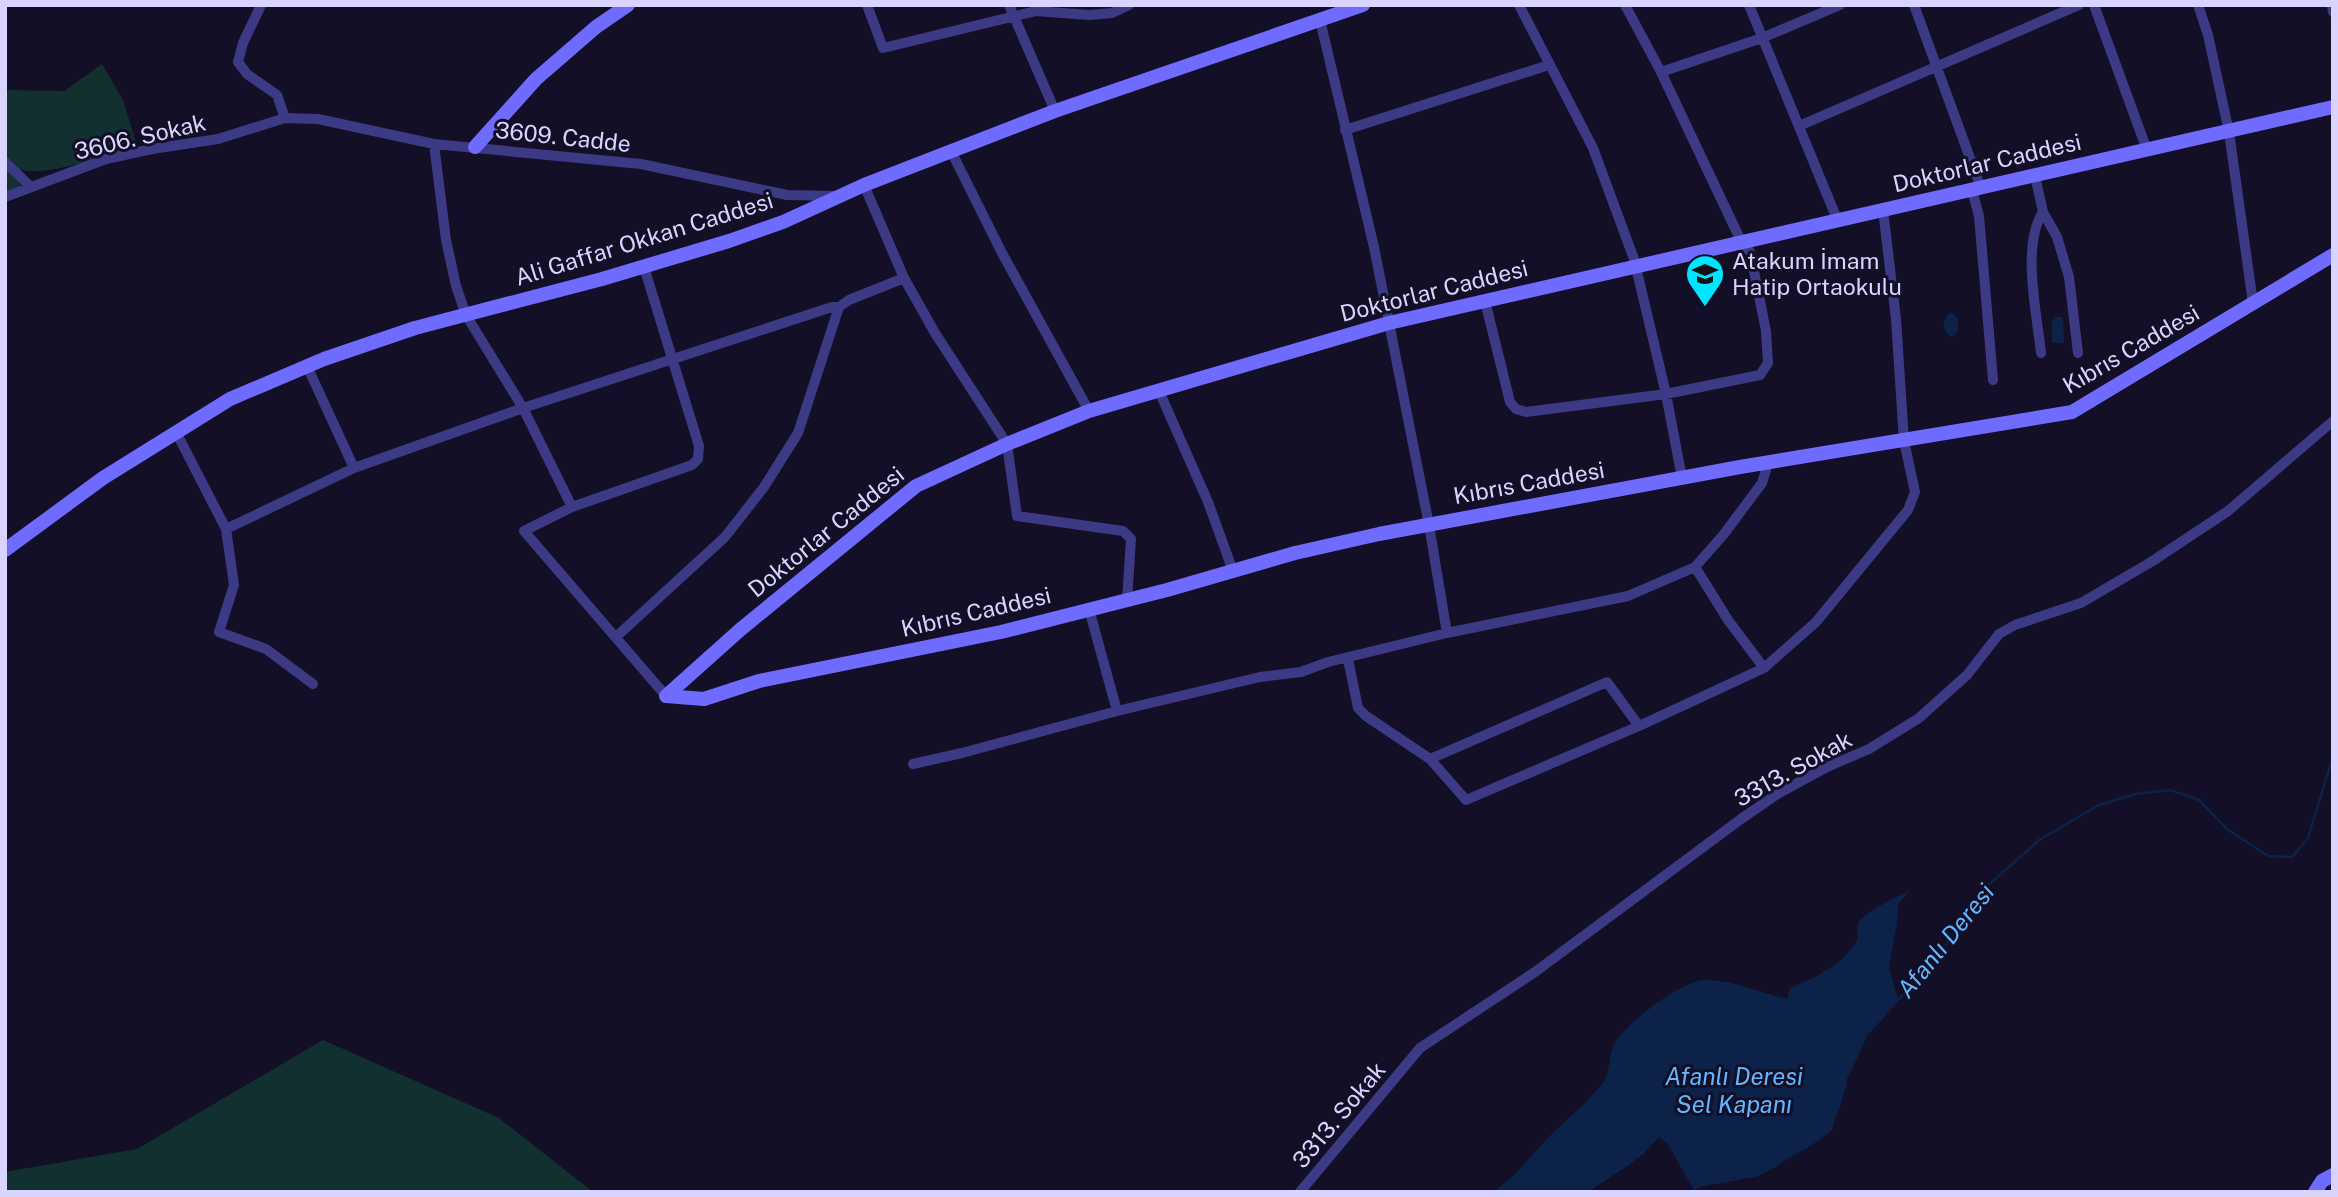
<svg xmlns="http://www.w3.org/2000/svg" width="2338" height="1197" viewBox="0 0 2338 1197" font-family="'Public Sans',sans-serif">
  <rect width="100%" height="100%" fill="#130f26"/>
  <path fill="#12302f" d="M102,64L123,100L137,146C109,154 42,180 17,168C13,166 9,160 5,156V90L64,91Z
    M5,168L22,185L5,192Z
    M323,1040L499,1118L593,1192H5V1172L137,1149Z"/>
  <path fill="#0c2248" d="M1952,313L1958,318V331L1952,337L1947,334L1943,325L1948,314Z
    M2056,317H2063L2064,343H2052V322Z
    M1910,890L1898,905L1897,923L1889,967L1898,999L1866,1035L1849,1072L1832,1129L1803,1150L1758,1175L1704,1185L1694,1190L1667,1143L1659,1137L1644,1153L1629,1165L1588,1192H1492C1513,1180 1525,1162 1542,1144C1561,1124 1584,1106 1602,1084C1611,1073 1608,1056 1614,1044C1625,1024 1681,981 1704,980C1729,979 1762,993 1787,999L1790,988C1812,979 1846,963 1857,940C1859,934 1856,928 1858,923C1863,912 1899,896 1910,890Z"/>
  <g fill="none" stroke-linecap="round" stroke-linejoin="round">
    <path stroke="#0c2248" stroke-width="2.5" d="M1848,1075L1866,1035L1928,967L1963,923L1984,889L2039,840L2099,805L2136,794L2170,790L2199,800L2227,829L2268,856L2292,857L2308,838L2333,756
      M1837,1112L1846,1082
      M1804,1149L1832,1129
      M1703,1185L1758,1175L1780,1163"/>
    <path stroke="#3d3a85" stroke-width="10" d="M261,5L243,43L238,62L247,74L277,95L285,118
      M867,5L883,48L1036,11L1089,15L1112,13L1129,5
      M1009,5L1055,111
      M1519,5L1593,148L1634,259L1666,394L1682,478
      M1749,5L1837,219
      M1914,5L1981,188
      M2094,5L2147,150
      M2198,5L2208,35L2229,132L2253,303
      M2332,5L2333,12
      M1320,20L1374,247L1429,525L1447,633
      M1661,72L1762,38L1840,5
      M1799,126L2079,5
      M1345,130L1549,65
      M434,144L446,240L456,286L466,315L523,408L572,507
      M951,151L1002,253L1089,411
      M5,162L30,186
      M2035,176L2043,212L2057,237L2069,277L2078,353
      M864,185L904,278L935,333L1007,444L1017,516L1123,531L1131,539L1127,600
      M1972,190L1979,216L1993,380
      M5,197L106,159L152,149L218,139L285,118L318,119L434,144L641,164L787,195L836,196
      M644,267L699,446L698,459L692,465L572,507L524,531L666,696
      M1485,301L1510,402L1516,409L1526,412L1666,394L1760,375L1768,363L1766,331L1750,252L1741,241L1661,72L1625,5
      M2041,353C2037,314 2021,245 2043,212
      M307,366L354,468
      M1159,391L1208,502L1233,571
      M176,432L226,529L234,585L219,632L266,649L313,684
      M226,529L354,468L523,408L832,307H839
      M1695,567L1728,620L1764,668
      M1089,609L1117,711
      M617,636L725,537L764,487L798,433L839,307L849,300L904,278
      M1348,659L1358,708L1366,716L1430,759L1466,800L1639,726L1764,668L1816,622L1908,510L1915,492L1904,441L1896,319L1883,210
      M1430,759L1607,682L1639,726
      M913,764L962,753L1117,711L1260,677L1301,672L1328,662L1447,633L1628,596L1695,567L1724,534L1762,483L1768,463
      M1300,1192L1420,1048L1535,972L1741,819L1779,793L1827,767L1869,749L1919,718L1967,675L1999,634L2015,625L2081,603L2151,562L2228,511L2333,421"/>
    <path stroke="#6f6bff" stroke-width="14" d="M2333,107L1389,323L1089,411L1007,444L916,486L741,629L666,696L704,699L759,681L1001,632L1167,590L1295,553L1379,534L1740,467L2072,412L2333,255
      M475,147L536,79L596,27L628,5
      M5,550L103,478L230,399L324,359L415,328L602,279L729,241L783,222L864,185L1055,111L1363,5
      M2315,1192L2322,1181L2333,1175"/>
  </g>
  <defs>
    <symbol id="school-pin" viewBox="-11 -11 22 30"><path d="M0 17L-7.5 6A9.5 9.5 0 1 1 7.5 6Z" fill="#00e5ff" stroke="#130f26"/><path d="M0-5L7-2L0 1L-7-2ZM-4 1L0 2.5L4 1V4Q0 6-4 4Z" fill="#111"/></symbol>
  </defs>
  <g fill-rule="evenodd">
    <use href="#school-pin" x="1683" y="252" width="44" height="60"/>
  </g>
  <g text-anchor="middle" stroke-width="6" stroke-linejoin="round" paint-order="stroke">
    <g font-size="23" fill="#d9d4ff" stroke="#130f26">
      <text transform="translate(140 137) rotate(-13)" y="8">3606. Sokak</text>
      <text transform="translate(563 137) rotate(6)" y="8">3609. Cadde</text>
      <text transform="translate(1987 163) rotate(-13)" y="8">Doktorlar Caddesi</text>
      <text transform="translate(644 239) rotate(-17)" y="8">Ali Gaffar Okkan Caddesi</text>
      <text transform="translate(1434 291) rotate(-14)" y="8">Doktorlar Caddesi</text>
      <text transform="translate(2131 349) rotate(-30)" y="8">Kıbrıs Caddesi</text>
      <text transform="translate(1529 483) rotate(-10)" y="8">Kıbrıs Caddesi</text>
      <text transform="translate(826 532) rotate(-39)" y="8">Doktorlar Caddesi</text>
      <text transform="translate(976 612) rotate(-13)" y="8">Kıbrıs Caddesi</text>
      <text transform="translate(1793 769) rotate(-29)" y="8">3313. Sokak</text>
      <text transform="translate(1339 1115) rotate(-50)" y="8">3313. Sokak</text>
    </g>
    <g font-size="23" fill="#d9d4ff" stroke="#130f26" text-anchor="start">
      <text x="1732" y="269">Atakum İmam<tspan x="1732" dy="26">Hatip Ortaokulu</tspan></text>
    </g>
    <g font-size="24" font-style="italic" fill="#62b6ff" stroke="#130f26">
      <text transform="translate(1946 941) rotate(-51)" y="8">Afanlı Deresi</text>
      <text x="1734" y="1085">Afanlı Deresi<tspan x="1734" dy="28">Sel Kapanı</tspan></text>
    </g>
  </g>
  <rect width="2338" height="1197" fill="none" stroke="#d9d4ff" stroke-width="14"/>
</svg>
